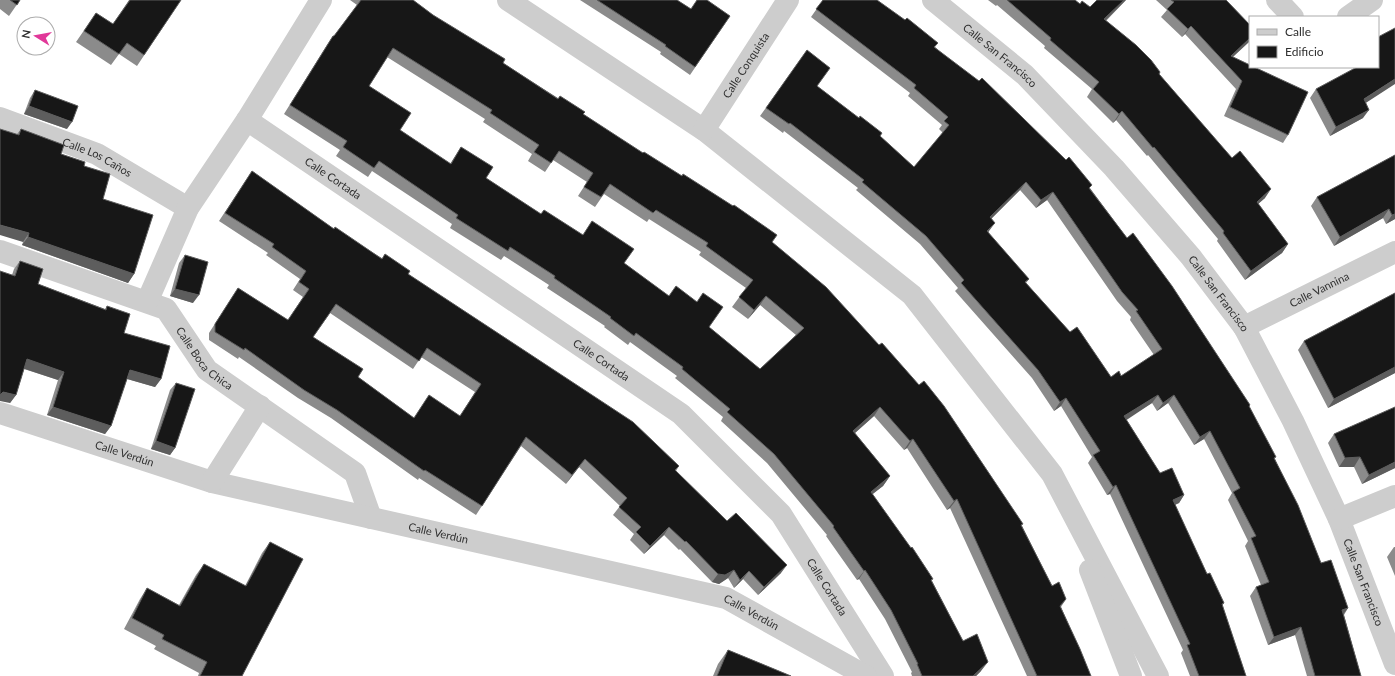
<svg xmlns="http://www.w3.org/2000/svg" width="1395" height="676" viewBox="0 0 1395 676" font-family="Lato,sans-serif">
  <rect width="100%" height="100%" fill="#fff"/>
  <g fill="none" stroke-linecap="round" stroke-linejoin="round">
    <g stroke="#cdcdcd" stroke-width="22">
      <path d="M508,0L704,130L912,295L1052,474L1158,676"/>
      <path id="s1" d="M933,0L1025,75L1114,168L1191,257L1244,327L1293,421L1339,519L1395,664"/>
      <path d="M1277,0L1293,17"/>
      <path d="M1348,17L1372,0"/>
      <path id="s2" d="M0,118L97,154L188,208"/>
      <path id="s3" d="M247,120L681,414L781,514L883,676"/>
      <path id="s4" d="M704,130L788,0"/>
      <path id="s5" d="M0,251L166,309L207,370L355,473L371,518"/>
      <path d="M147,302L188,208L247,120L321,0"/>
      <path id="s6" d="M1244,327L1395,252"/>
      <path id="s7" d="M0,413L212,482L726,598L866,676"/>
      <path d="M212,482L260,406"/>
      <path d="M1339,519L1395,496"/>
      <path d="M1090,570L1131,676"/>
    </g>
  </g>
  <path fill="#8b8b8b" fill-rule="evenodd" d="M0,0H20L9,16L0,9Z
    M129,0H181L137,66L119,54L111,65L76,42L96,13L113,24Z
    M350,0H413L433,15L503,63L583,114L772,242L1022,526L1052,586L1066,599L1061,607L1091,676H1027L950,508L947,510L907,448L904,450L874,416L855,433L890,476L883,486L872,494L932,581L963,641L981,671L976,676H912L911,673L912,672L885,619L859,579L857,580L826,536L827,535L767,463L721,421L723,417L675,378L677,376L630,342L628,345L604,327L605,326L547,288L549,285L504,256L501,260L450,228L452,224L372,171L368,177L336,156L340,150L284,114L327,45L333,36H334L357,5ZM387,57L485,119L483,122L532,154L528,161L545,172L553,160L587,182L578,196L595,207L604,194L647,222L649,219L701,252L699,255L746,288L732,307L748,319L760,305L796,335L760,369L709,327L624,263L541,214L486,178L461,147L450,164L400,130L369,86Z
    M580,0H677L691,9L730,16L690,75L660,54L661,52Z
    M823,0L905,20L938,43L935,47L1090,188L1250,405L1249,406L1275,459L1321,563L1348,608L1344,615L1361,676H1307L1295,635L1268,645L1250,596L1256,587L1261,585L1245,546L1248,541L1228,500L1232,493L1204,439L1194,445L1168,403L1157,411L1152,403L1126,419L1160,473L1184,495L1179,503L1175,505L1207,574L1224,603L1222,606L1246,676H1190L1181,653L1183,650L1110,494L1107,495L1088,463L1092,457L1061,406L1054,411L1032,378L955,291L958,288L920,244L856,190L858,188L784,131L783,133L760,116L807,50L817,86L880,136L914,167L943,133L939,129L942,125L908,96L910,93L811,17ZM1020,190L1036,208L1047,200L1117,301L1131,317L1130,320L1154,355L1121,376L1111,377L1070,332L1026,283L1029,279L988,233L989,231L991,219Z
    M988,0H1075L1080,4L1090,7L1126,0L1106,21L1160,72L1159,74L1265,198L1258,204L1288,244L1282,253L1245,280L1217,241L1218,239L1148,155L1147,156L1116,120L1113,123L1087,97L1092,89L1044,48L1045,46L997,5L996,6Z
    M1156,0H1226L1250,25V41L1233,57L1288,135L1283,143L1224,116L1236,89L1185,34L1182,37L1161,17L1167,10Z
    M1316,89L1366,103L1363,118L1330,136L1310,98Z
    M35,90L67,129L24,114L30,98Z
    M21,129L61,154L84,166L103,199L134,274L128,283L22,245L23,242L17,134Z
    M1395,155V219L1386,224L1383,218L1334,246L1311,206L1317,197Z
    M252,171L334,229L408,274L679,466L676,471L781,573L758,595L743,579L734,588L728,578L719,584L712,582L680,549L679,550L664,535L644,554L630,540L634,534L613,515L620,506L579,467L566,484L521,446L476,515L419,478L418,480L331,418L298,398L239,357L238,359L209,340V333L238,288L288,320L303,297L293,290L300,279L266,255L268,253L219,221ZM330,313L413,369L421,357L475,392L460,416L414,418L358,377L313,337Z
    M185,255L193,303L170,296L179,263Z
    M20,261L38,284L105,309L107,306L124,333L161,379L155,387L127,379L111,426L105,434L47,415L58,380L24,369L16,395L10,403L12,275L14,269Z
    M1395,293V373L1328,408L1298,350L1304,341Z
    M176,383L175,448L170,455L151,449L170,390Z
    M1334,434L1395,468L1362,484L1354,467H1339L1328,443Z
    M270,542L242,676H198L199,673L154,649L156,646L124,629L140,599L147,588L179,605L196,575L204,564L245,586L262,553Z
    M1394,547H1395V576L1387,557Z
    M728,650L791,676H713L718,664Z"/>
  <path fill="#5d5d5d" d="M1124,0H1126L1098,28L1104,19Z
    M1191,26L1185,34L1182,37L1188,29Z
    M1250,38V41L1225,64L1231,56Z
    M1395,79V84L1358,108L1364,99Z
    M29,106L72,122L67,129L24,114Z
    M1369,110L1363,118L1330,136L1336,127Z
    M1122,111L1116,120L1113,123L1119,114Z
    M1026,182L1020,190L984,226L990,217Z
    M1271,189L1265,198L1251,210L1257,202Z
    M1053,192L1047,200L1036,208L1041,200Z
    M1389,209L1383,218L1334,246L1340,237Z
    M1395,214V219L1386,224L1392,215Z
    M995,223L989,231L981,239L987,231Z
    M0,225L29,233L23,242L0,235Z
    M28,237L134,274L128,283L22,245Z
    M1288,244L1282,253L1245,280L1251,271Z
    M175,289L199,295L193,303L170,296Z
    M766,296L760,305L748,319L754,310Z
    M27,359L64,372L58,380L22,368Z
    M1395,367V373L1328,408L1334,399Z
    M130,370L161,379L155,387L124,378Z
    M3,392L16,395L10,403L0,401V395Z
    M1158,395L1152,403L1119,425L1124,416Z
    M1174,395L1168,403L1157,411L1163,403Z
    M1066,398L1061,406L1054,411L1060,402Z
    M53,407L111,426L105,434L47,415Z
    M880,407L874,416L847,440L853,431Z
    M1210,431L1204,439L1194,445L1200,437Z
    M913,439L907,448L904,450L910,441Z
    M156,441L175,448L170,455L151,449Z
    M1360,457L1354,467H1339L1345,458Z
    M585,459L579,467L566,484L572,475Z
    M1395,462V468L1362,484L1369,475Z
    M890,476L883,486L864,501L871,492Z
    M1116,485L1110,494L1107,495L1113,487Z
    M1184,495L1179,503L1167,508L1173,500Z
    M957,499L950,508L947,510L954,501Z
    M669,527L664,535L644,554L650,546Z
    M787,565L781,573L758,595L764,587Z
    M734,570L728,578L719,584L712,582L718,574Z
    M865,570L859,579L857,580L864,571Z
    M749,571L743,579L734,588L740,580Z
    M1348,608L1342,616V610Z
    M1301,627L1295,635L1268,645L1274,637Z
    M988,662L981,671L976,676H973Z"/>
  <path fill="#171717" stroke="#5d5d5d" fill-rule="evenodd" d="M10,0H20L17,5Z
    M130,0H181L144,55L127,43L119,54L84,31L96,13L113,24Z
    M361,0H413L433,15L505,59L503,63L558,99L560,96L585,112L583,114L643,153L644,152L682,176L683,174L733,206L734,205L777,235L772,242L826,287L879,345L882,343L919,385L924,381L944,406L1023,524L1021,525L1052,586L1059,582L1066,599L1060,606L1080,649L1091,676H1036H1037L957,499L954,501L913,439L910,441L880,407L853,431L890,476L871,492L911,548L912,547L933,579L931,580L963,641L977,634L988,662L973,676H922L917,664H918L891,610L865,570L864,571L833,527L834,526L774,454L727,412L730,409L682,369L683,367L636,333L634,336L610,318L611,317L554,278L555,276L510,247L508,251L456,218L458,215L379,161L374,168L343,147L347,141L290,105L333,36H334ZM393,48L492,110L490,113L539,145L534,152L551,163L559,151L593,173L584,187L601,197L610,184L653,213L656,210L708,243L706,246L753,280L739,297L754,310L766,296L804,328L760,369L709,327L723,307L703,293L697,302L676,286L669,296L624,263L634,249L592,221L583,235L544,210L541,214L486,178L493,167L461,147L451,164L400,130L411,113L369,86Z
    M597,0H677L691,9L697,0H707L730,16L695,67L665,46L666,45Z
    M823,0H877L905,20L907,18L938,43L934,47L979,81L982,78L1066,160L1069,157L1092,185L1089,188L1127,238L1133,233L1172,286L1250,405L1249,406L1276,457L1274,458L1298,505L1321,563L1331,560L1348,608L1342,610L1361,676H1315L1301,627L1274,637L1256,587L1269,582L1251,538L1256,536L1233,492L1240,488L1210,431L1200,437L1174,395L1163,403L1158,395L1124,416L1160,473L1172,468L1184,495L1173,500L1207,574L1210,573L1224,603L1222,604L1246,676H1199L1187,645L1190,644L1116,485L1113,487L1093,455L1100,451L1066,398L1060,402L1038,370L961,283L964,280L926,236L862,182L864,180L790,123L789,124L766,108L807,50L830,68L817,86L859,118L860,116L882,133L880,136L914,167L949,125L944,121L948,117L914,88L916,85L816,9ZM1026,182L1041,200L1053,192L1122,292L1138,310L1136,311L1162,349L1121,376L1119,371L1111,377L1077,327L1070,332L1025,282L1029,279L987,231L995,223L990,217Z
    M1007,0H1075L1080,4L1082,1L1090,7L1097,0H1124L1104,19L1136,45L1151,60L1160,72L1159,74L1232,158L1240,151L1271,189L1257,202L1288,244L1251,271L1223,233L1224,231L1154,147L1153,148L1122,111L1119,114L1093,89L1099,82L1050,40L1051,38Z
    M1171,0H1226L1250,25V38L1231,56L1250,65V67H1254L1308,92L1288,135L1230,107L1242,81L1191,26L1188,29L1167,9L1174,2Z
    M1395,28V79L1364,99L1369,110L1336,127L1316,89L1357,67H1378V37Z
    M35,90L78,106L72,122L29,106Z
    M0,129L19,135L21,129L64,145L61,154L85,162L84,166L110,174L103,199L153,215L134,274L28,237L29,233L0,225Z
    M1395,155V214L1392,215L1389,209L1340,237L1317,197Z
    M252,171L334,229L335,227L382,259L385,254L410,271L408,274L633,422L679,466L675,470L727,521L736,513L787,565L764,587L749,571L740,580L734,570L725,575L718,574L686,541L685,542L669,527L650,546L636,532L641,527L619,507L627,498L585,459L572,475L526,437L482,506L425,470L424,471L337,410L304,390L245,348L244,350L215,332V324L238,288L288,320L309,289L299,282L306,271L272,247L274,244L225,213ZM336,304L419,361L427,348L481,384L460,416L429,395L414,418L358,377L363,369L313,337Z
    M185,255L208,262L199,295L175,289Z
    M20,261L43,269L38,284L106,310L107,306L130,314L124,333L170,346L161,379L130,370L111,426L53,407L64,372L27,359L16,395L3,392L0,395V271L15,276Z
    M1395,293V367L1334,399L1304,341Z
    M176,383L195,389L175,448L156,441Z
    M1395,407V462L1369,475L1360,457L1345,458L1334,434Z
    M270,542L303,559L242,676H200L207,662L162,639L164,635L132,618L147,588L180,606L204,564L246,586Z
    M728,650L791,676H717Z"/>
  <g text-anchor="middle" stroke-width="4" stroke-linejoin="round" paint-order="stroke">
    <g font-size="11" fill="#303030" stroke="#fff">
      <text dy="4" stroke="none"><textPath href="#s1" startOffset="87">Calle San Francisco</textPath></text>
      <text dy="4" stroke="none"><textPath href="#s4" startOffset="77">Calle Conquista</textPath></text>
      <text dy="4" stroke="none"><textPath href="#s2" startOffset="105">Calle Los Caños</textPath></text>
      <text dy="4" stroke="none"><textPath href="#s3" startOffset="104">Calle Cortada</textPath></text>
      <text dy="4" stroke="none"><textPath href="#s6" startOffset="84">Calle Vannina</textPath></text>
      <text dy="4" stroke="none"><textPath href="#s1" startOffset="411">Calle San Francisco</textPath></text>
      <text dy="4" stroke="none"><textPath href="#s5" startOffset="239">Calle Boca Chica</textPath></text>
      <text dy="4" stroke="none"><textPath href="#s3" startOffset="428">Calle Cortada</textPath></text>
      <text dy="4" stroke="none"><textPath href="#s7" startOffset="131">Calle Verdún</textPath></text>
      <text dy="4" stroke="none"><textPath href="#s7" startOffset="455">Calle Verdún</textPath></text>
      <text dy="4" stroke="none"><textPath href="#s1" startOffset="735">Calle San Francisco</textPath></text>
      <text dy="4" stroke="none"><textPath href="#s3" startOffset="752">Calle Cortada</textPath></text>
      <text dy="4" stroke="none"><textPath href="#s7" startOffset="779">Calle Verdún</textPath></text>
    </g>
  </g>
  <rect x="1249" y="16" width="130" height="52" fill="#ffffff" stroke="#acacac"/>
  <rect x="1257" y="29" width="20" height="6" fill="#cdcdcd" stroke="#acacac"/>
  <text x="1285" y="36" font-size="12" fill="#303030">Calle</text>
  <rect x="1257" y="46" width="20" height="12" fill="#171717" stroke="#acacac"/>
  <text x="1285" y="56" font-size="12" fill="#303030">Edificio</text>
  <g transform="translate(36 36) rotate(281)"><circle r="19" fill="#ffffff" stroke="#acacac"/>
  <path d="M0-3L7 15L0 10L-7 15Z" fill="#e13899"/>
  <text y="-6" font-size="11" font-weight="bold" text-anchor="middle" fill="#303030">N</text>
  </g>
</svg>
